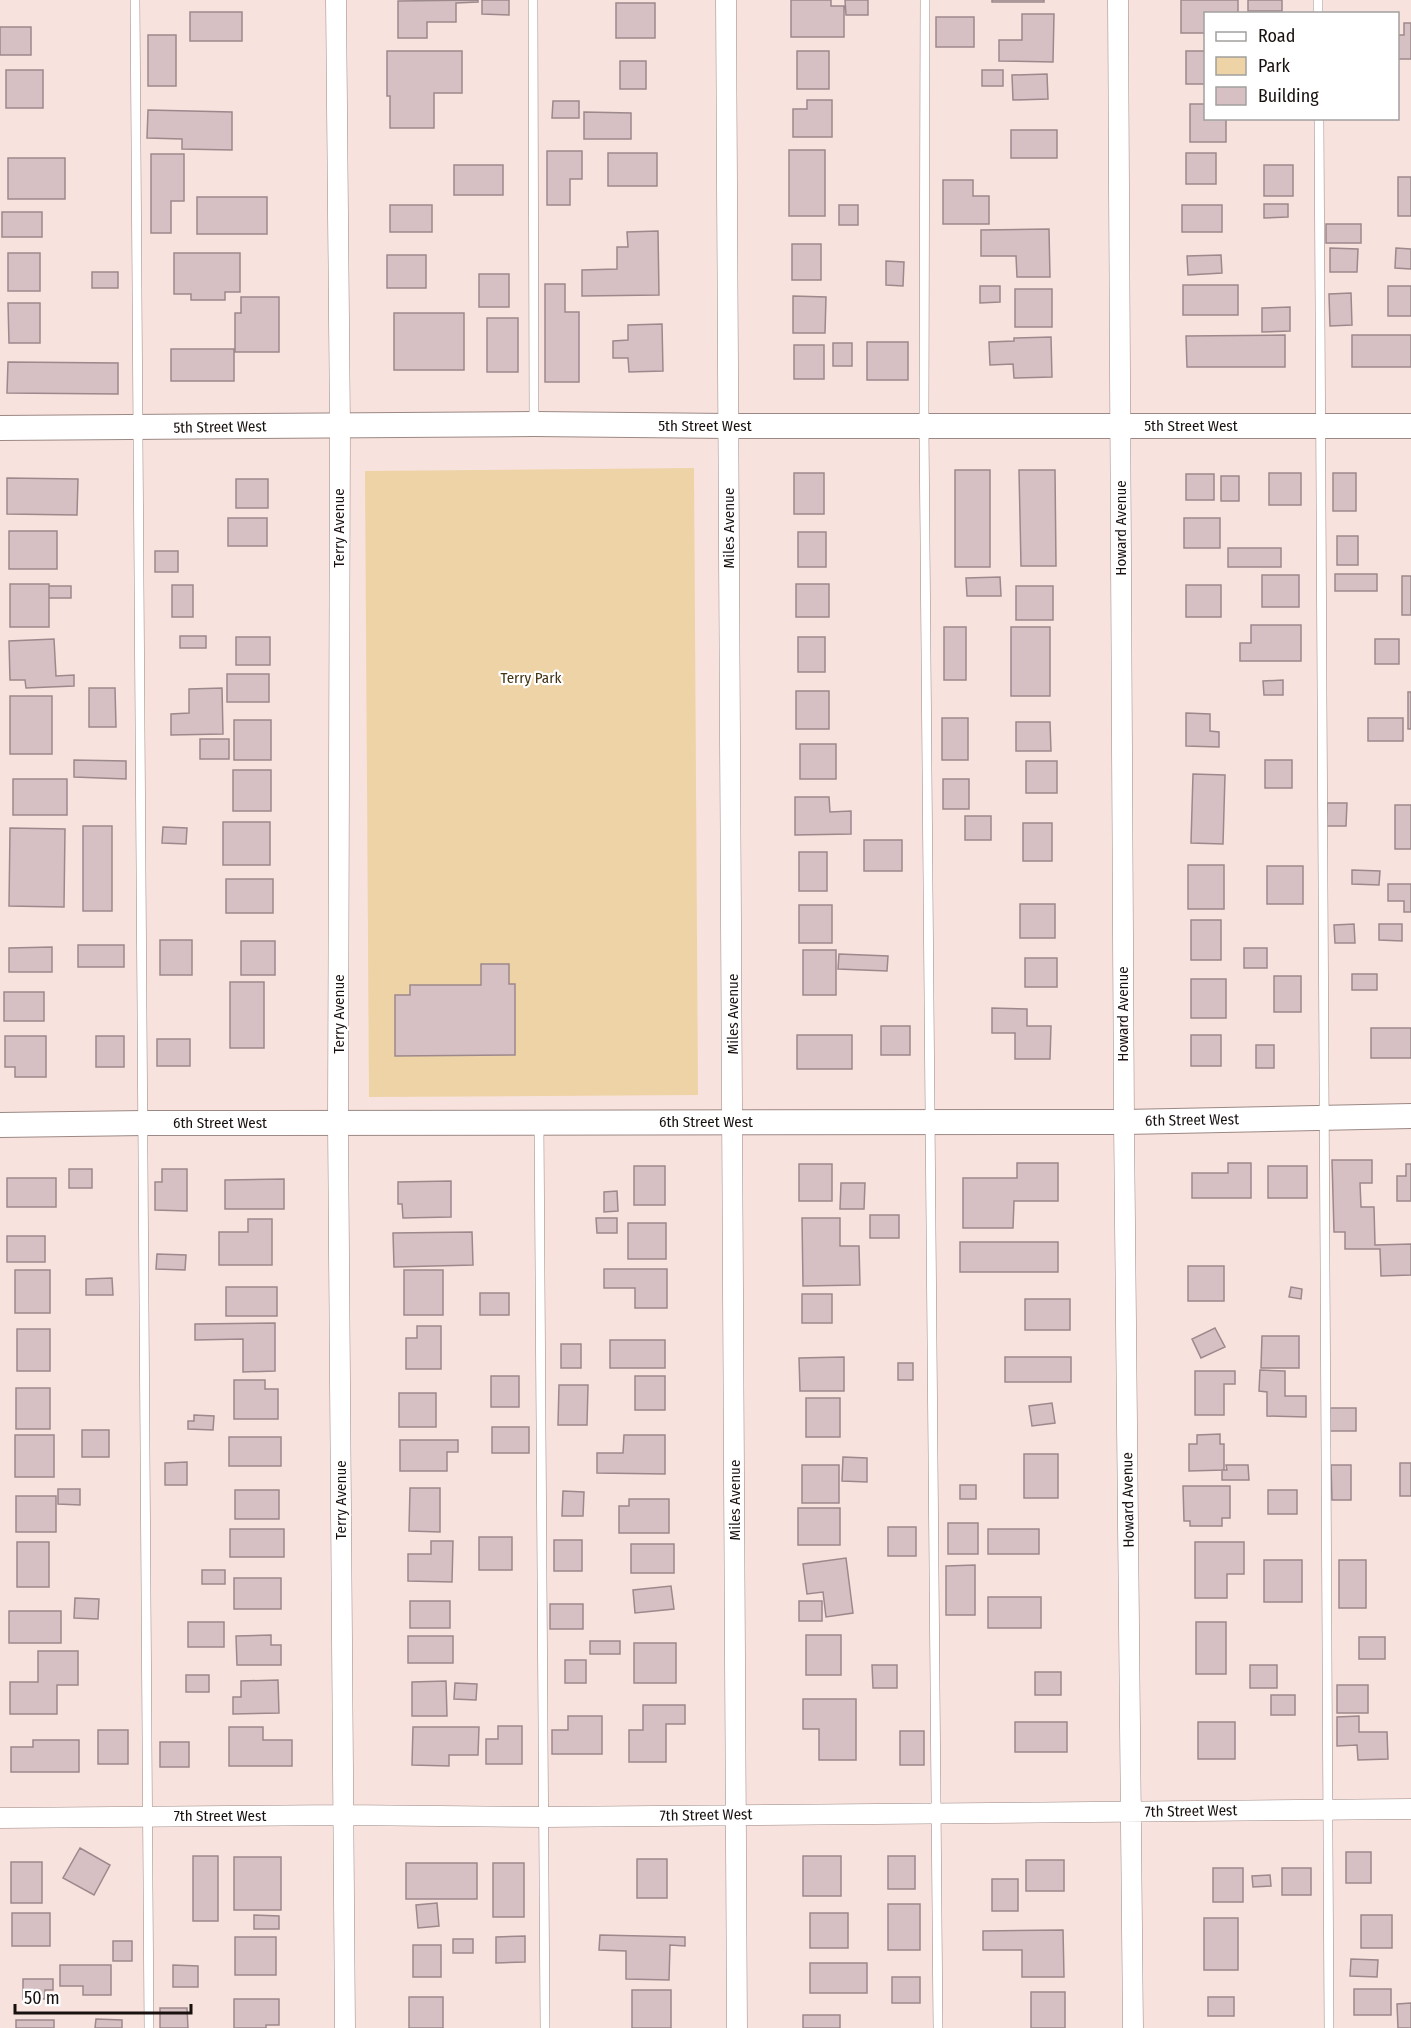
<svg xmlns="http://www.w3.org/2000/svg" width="1411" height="2028" viewBox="0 0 1411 2028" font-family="'Fira Sans Condensed',sans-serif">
  <rect width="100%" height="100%" fill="#f8e2dd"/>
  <path fill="#edd3a6" d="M694,468L698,1095L369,1097L365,471Z"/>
  <path fill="#d6c0c4" stroke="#9d888c" stroke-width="1.5" d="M478,0V2L456,3V22H427V38H398V1Z
    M482,0H509V15L482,14Z
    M791,0H831V6H844V37H791Z
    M845,0H868V15H846Z
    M992,0H1044V2H992Z
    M1181,0H1238V14H1206V33H1181Z
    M1248,0H1282V11H1248Z
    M616,3H655V38H616Z
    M190,12H242V41H190Z
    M1022,14H1054L1053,62L999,61V40H1022Z
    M936,17H974V47H936Z
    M1404,23H1411V59H1398V35H1404Z
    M0,27H31V55H0Z
    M148,35H176V86H148Z
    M387,51H462V93H434V128H390V96H387Z
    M797,51H829V89H797Z
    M1186,51H1206V84H1186Z
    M620,61H646V89H620Z
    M6,70H43V108H6Z
    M982,70H1003V86H982Z
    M1047,74L1048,99L1013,100L1012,75Z
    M807,100H832V137H793V109H807Z
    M553,101H579V118H552Z
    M1190,104H1206V118H1226V142H1190Z
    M148,110L232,112V150L182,149V139L147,138Z
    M584,112L631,113V139H584Z
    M1011,130H1057V158H1011Z
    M789,150H825V216H789Z
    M547,151H582V179H570V205H547Z
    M608,153H657V186H608Z
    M1186,153H1216V184H1186Z
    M151,154H184V201H171V233H151Z
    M8,158H65V199H8Z
    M454,165H503V195H454Z
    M1264,165H1293V196H1264Z
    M1398,177H1411V216H1398Z
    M943,180H973V196H989V224H943Z
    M197,197H267V234H197Z
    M1264,204H1288V217L1264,218Z
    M390,205H432V232H390Z
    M839,205H858V225H839Z
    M1182,205H1222V232H1182Z
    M2,212H42V237H2Z
    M1326,224H1361V243H1326Z
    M1049,229L1050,277H1017L1016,256H981V230Z
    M658,231L659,295L582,296V270L617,269V247H628L627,232Z
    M792,244H821V280H792Z
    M1330,248L1358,249L1357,272H1330Z
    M1396,248L1411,249V269L1395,268Z
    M8,253H40V291H8Z
    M174,253H240V292H225V300H191V294H174Z
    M387,255H426V288H387Z
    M1221,255L1222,273L1188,275L1187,256Z
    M886,261L904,262L903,286L886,285Z
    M92,272H118V288H92Z
    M479,274H509V307H479Z
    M545,284H565V312H579V382H545Z
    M1183,285H1238V315H1183Z
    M980,286H1000V302L980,303Z
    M1388,286H1411V316H1388Z
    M1015,289H1052V327H1015Z
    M1351,293L1352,325L1330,326L1329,294Z
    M793,296L826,297L825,333H793Z
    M241,297H279V352H235V313H241Z
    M8,303H40V343H9Z
    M1290,307V331L1262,332V308Z
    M394,313H464V370H394Z
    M487,318H518V372H487Z
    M662,324L663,371L629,372L628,358H613V341L628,340V325Z
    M1285,335V367H1187L1186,336Z
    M1352,335H1411V367H1352Z
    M1051,337L1052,377L1014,378L1013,364L990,365L989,342L1014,341V338Z
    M867,342H908V380H867Z
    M833,343H852V366H833Z
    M794,345H824V379H794Z
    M171,349H234V381H171Z
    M8,362L118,363V394L7,393Z
    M955,470H990V567H955Z
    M1019,470H1055L1056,566H1021Z
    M794,473H824V514H794Z
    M1269,473H1301V505H1269Z
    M1333,473H1356V511H1333Z
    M1186,474H1214V500H1186Z
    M1221,476H1239V501H1221Z
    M7,478L78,479L77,515L7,514Z
    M236,479H268V508H236Z
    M228,518H267V546H228Z
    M1184,518H1220V548H1184Z
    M9,531H57V569H9Z
    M798,532H826V567H798Z
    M1337,536H1358V565H1337Z
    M1228,548H1281V567H1228Z
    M155,551H178V572H155Z
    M1335,574H1377V591H1335Z
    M1262,575H1299V607H1262Z
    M1402,576H1411V615H1402Z
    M1000,577L1001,596H967L966,578Z
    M10,584H49V627H10Z
    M796,584H829V617H796Z
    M172,585H193V617H172Z
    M1186,585H1221V617H1186Z
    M49,586H71V598H49Z
    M1016,586H1053V620H1016Z
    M1251,625H1301V661H1240V643H1251Z
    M944,627H966V680H944Z
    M1011,627H1050V696H1011Z
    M180,636H206V648H180Z
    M236,637H270V665H236Z
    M798,637H825V672H798Z
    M54,639L56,676L74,675V686L26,688L25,680H10L9,641Z
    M1375,639H1399V664H1375Z
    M227,674H269V702H227Z
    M1283,680V695H1264L1263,681Z
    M89,688H115L116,727H89Z
    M222,688L223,734L171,735V714L189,713V689Z
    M796,691H829V729H796Z
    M1408,692H1411V729H1408Z
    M10,696H52V754H10Z
    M1186,713L1210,714V731L1219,732V747L1186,746Z
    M942,718H968V760H942Z
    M1368,718H1403V741H1368Z
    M234,720H271V760H234Z
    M1016,722H1050L1051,751H1016Z
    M200,739H229V759H200Z
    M800,744H836V779H800Z
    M74,760L126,761V779L74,777Z
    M1265,760H1292V788H1265Z
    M1026,761H1057V793H1026Z
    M233,770H271V811H233Z
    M1193,774L1225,775L1223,844L1191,843Z
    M13,779H67V815H13Z
    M943,779H969V809H943Z
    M795,797H829L830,812L851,811V834L795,835Z
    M1327,803H1347L1346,826H1326Z
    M1395,805H1411V849H1395Z
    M965,816H991V840H965Z
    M223,822H270V865H223Z
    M1023,823H1052V861H1023Z
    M83,826H112V911H83Z
    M163,827L187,828L186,844L162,843Z
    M10,828L65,829L64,907L9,906Z
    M864,840H902V871H864Z
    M799,852H827V891H799Z
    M1188,865H1224V909H1188Z
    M1267,866H1303V904H1267Z
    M1352,870L1380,871L1379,885L1352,884Z
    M226,879H273V913H226Z
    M1388,884H1411V912H1404V901H1388Z
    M1020,904H1055V938H1020Z
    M799,905H832V943H799Z
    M1191,920H1221V960H1191Z
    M1354,924L1355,943H1335L1334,925Z
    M1379,924H1402V941L1379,940Z
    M160,940H192V975H160Z
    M241,941H275V975H241Z
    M78,945H124V967H78Z
    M52,947V972H9V948Z
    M1244,948H1267V968H1244Z
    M803,950H836V995H803Z
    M839,954L888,956L887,971L838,969Z
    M1025,958H1057V987H1025Z
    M481,964H509V984H515V1055L395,1056V995H410V985H481Z
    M1352,974H1377V990H1352Z
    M1274,976H1301V1012H1274Z
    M1191,979H1226V1018H1191Z
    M230,982H264V1048H230Z
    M4,992H44V1021H4Z
    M992,1008L1027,1009V1026H1051L1050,1059H1015V1033H992Z
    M881,1026H910V1055H881Z
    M1371,1028H1411V1058H1371Z
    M797,1035H852V1069H797Z
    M1191,1035H1221V1066H1191Z
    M5,1036H46V1077H15V1067H5Z
    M96,1036H124V1067H96Z
    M157,1039H190V1066H157Z
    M1256,1045H1274V1068H1256Z
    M1332,1160H1372V1183H1360L1361,1207H1374L1375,1245L1411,1244V1275L1381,1276L1380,1249H1345V1232H1334Z
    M1017,1163H1058V1201H1014L1013,1228H963V1178H1017Z
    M1228,1163H1251V1198H1192V1173H1228Z
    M799,1164H832V1201H799Z
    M1406,1164H1411V1201H1397V1176H1406Z
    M634,1166H665V1205H634Z
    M1268,1166H1307V1198H1268Z
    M69,1169H92V1188H69Z
    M162,1169H187V1211L155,1210V1182H162Z
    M7,1178H56V1207H7Z
    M284,1179V1209H225V1180Z
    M451,1181V1217L403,1218L402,1204H398V1182Z
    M841,1183H865L864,1209H840Z
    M617,1191L618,1211L604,1212V1192Z
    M870,1215H899V1238H870Z
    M596,1218H617V1233H597Z
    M802,1218H840V1246H859L860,1285L803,1286Z
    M248,1219H272V1265H219V1232H248Z
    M628,1223H666V1259H628Z
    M472,1232L473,1265L394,1267L393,1233Z
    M7,1236H45V1262H7Z
    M960,1242H1058V1272H960Z
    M157,1254L186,1255L185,1270L156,1269Z
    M1188,1266H1224V1301H1188Z
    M604,1269H667V1308H635V1288H604Z
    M15,1270H50V1313H15Z
    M404,1270H443V1315H404Z
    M112,1278L113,1295H86V1279Z
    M226,1287H277V1316H226Z
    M1291,1287L1302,1289L1301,1299L1289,1297Z
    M480,1293H509V1315H480Z
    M802,1294H832V1323H802Z
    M1025,1299H1070V1330H1025Z
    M275,1323V1371L243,1372V1339L195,1340V1324Z
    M417,1326H441V1369H406V1338H417Z
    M1215,1328L1225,1347L1201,1358L1192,1339Z
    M17,1329H50V1371H17Z
    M1262,1336H1299V1368H1261Z
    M610,1340H665V1368H610Z
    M561,1344H581V1368H561Z
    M844,1357V1391H800L799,1358Z
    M1005,1357H1071V1382H1005Z
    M898,1363H913V1380H898Z
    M1260,1370L1285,1371V1396H1306V1417L1267,1416V1392L1259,1391Z
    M1195,1371H1235V1384H1224V1415H1195Z
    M491,1376H519V1407H491Z
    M635,1376H665V1410H635Z
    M234,1380H265V1389H278V1419H234Z
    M559,1385H588L587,1425H558Z
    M16,1388H50V1429H16Z
    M399,1393H436V1427H399Z
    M806,1398H840V1437H806Z
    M1052,1403L1055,1423L1032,1426L1029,1406Z
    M1330,1408H1356V1431H1329Z
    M194,1415L214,1416L213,1430L188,1429V1421H194Z
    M492,1427H529V1453H492Z
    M82,1430H109V1457H82Z
    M1220,1434V1444H1224V1470L1189,1471V1444H1197V1435Z
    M15,1435H54V1477H15Z
    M624,1435H665V1474L597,1473V1453H623Z
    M229,1437H281V1466H229Z
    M400,1440H458V1452H447V1471H400Z
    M1024,1454H1058V1498H1024Z
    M843,1457L867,1458V1482L842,1481Z
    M187,1462V1485H165V1463Z
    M1400,1463H1411V1496H1400Z
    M802,1465H839V1503H802Z
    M1226,1465H1248L1249,1480H1222V1470H1227Z
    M1331,1465H1351V1500H1332Z
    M960,1485H976V1499H960Z
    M1183,1486H1230V1518H1222V1526H1190V1521H1184Z
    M410,1488H440V1532L409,1531Z
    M58,1489H80V1505L58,1504Z
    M235,1490H279V1519H235Z
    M1268,1490H1297V1514H1268Z
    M563,1491L584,1492L583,1516H562Z
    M16,1496H56V1532H16Z
    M629,1499H669V1533H619V1506H629Z
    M798,1508H840V1545H798Z
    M948,1523H978V1554H948Z
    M888,1527H916V1556H888Z
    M230,1529H284V1557H230Z
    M988,1529H1039V1554H988Z
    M479,1537H512V1570H479Z
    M554,1540H582V1571H554Z
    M431,1541H453L452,1582L408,1581V1554H431Z
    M17,1542H49V1587H17Z
    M1195,1542H1244V1574H1227V1598H1195Z
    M631,1544H674V1573H631Z
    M846,1558L853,1613L826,1617L823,1592L807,1594L803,1564Z
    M1264,1560H1302V1602H1264Z
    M1339,1560H1366V1608H1339Z
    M975,1565V1615H946V1566Z
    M202,1570H225V1584H202Z
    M234,1578H281V1609H234Z
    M671,1586L674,1609L635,1613L633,1590Z
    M988,1597H1041V1628H988Z
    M75,1598L99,1599L98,1619L74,1618Z
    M410,1601H450V1628H410Z
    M799,1601H822V1621H799Z
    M550,1604H583V1629H550Z
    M9,1611H61V1643H9Z
    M188,1622H224V1647H188Z
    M1196,1622H1226V1674H1196Z
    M271,1635V1645H281V1665H237L236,1636Z
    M806,1635H841V1675H806Z
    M408,1636H453V1663H408Z
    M1359,1637H1385V1659H1359Z
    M590,1641H620V1654H590Z
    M634,1643H676V1683H634Z
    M38,1651H78V1685H57V1714H10V1682H38Z
    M565,1660H586V1683H565Z
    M872,1665H897V1688H873Z
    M1250,1665H1277V1688H1250Z
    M1035,1672H1061V1695H1035Z
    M186,1675H209V1692H186Z
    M278,1680L279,1713L233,1714V1697H241V1681Z
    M446,1681L447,1716H412V1682Z
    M455,1683L477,1684L476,1700L454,1699Z
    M1337,1685H1368V1713H1337Z
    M1271,1695H1295V1715H1271Z
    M803,1699H856V1760H819V1729H803Z
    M643,1705H685V1724H666V1762H629V1730H643Z
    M568,1716H602V1754H552V1730H568Z
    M1359,1716V1732H1387L1388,1759L1358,1760L1357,1745L1337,1746V1717Z
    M1015,1722H1067V1752H1015Z
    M1198,1722H1235V1759H1198Z
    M498,1726H522V1764H486V1739H498Z
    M229,1727H263V1740H292V1766H229Z
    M413,1727H479L478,1755H449V1766L412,1765Z
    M98,1730H128V1764H98Z
    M900,1731H924V1765H900Z
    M33,1740H79V1772H11V1747H33Z
    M160,1742H189V1767H160Z
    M80,1848L110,1865L94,1895L63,1878Z
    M1346,1852H1371V1883H1346Z
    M193,1856H218V1921H193Z
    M803,1856H841V1896H803Z
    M888,1856H915V1889H888Z
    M234,1857H281V1910H234Z
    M637,1859H667V1898H637Z
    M1026,1860H1064V1891H1026Z
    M11,1862H42V1903H11Z
    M406,1863H477V1899H406Z
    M493,1863H524V1917H493Z
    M1213,1868H1243V1902H1213Z
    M1282,1868H1311V1895H1282Z
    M1270,1875L1271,1886L1253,1887L1252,1876Z
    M992,1879H1018V1911H992Z
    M437,1903L439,1926L418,1928L416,1905Z
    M888,1904H920V1950H888Z
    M12,1913H50V1946H12Z
    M810,1913H848V1948H810Z
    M254,1915L279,1916V1929H254Z
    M1361,1915H1392V1948H1361Z
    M1204,1918H1238V1970H1204Z
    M1063,1930L1064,1977H1022V1950H983V1931Z
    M600,1935L685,1937V1946L670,1945L669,1980L626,1979V1951L599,1950Z
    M525,1936V1962L496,1963V1937Z
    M235,1937H276V1975H235Z
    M453,1939H473V1953H453Z
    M113,1941H132V1961H113Z
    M413,1945H441V1977H413Z
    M1351,1959L1378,1960L1377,1977L1350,1976Z
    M810,1963H867V1993H810Z
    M60,1965H111V1995H83V1986H60Z
    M173,1965L198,1966V1987H173Z
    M892,1977H920V2003H892Z
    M23,1979H53V1990H45V1999H23Z
    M1354,1989H1391V2015H1354Z
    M632,1990H671V2028H632Z
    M1031,1992H1065V2028H1031Z
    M409,1997H443V2028H409Z
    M1208,1997H1234V2016H1208Z
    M234,1999H279V2025H266V2028H234Z
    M1411,2003V2028H1398L1397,2004Z
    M160,2008H187L188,2028H160Z
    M803,2015H840V2028H803Z
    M96,2019L122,2020V2028H95Z
    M16,2020H54V2028H16Z"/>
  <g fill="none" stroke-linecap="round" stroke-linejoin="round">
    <defs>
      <path id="service" d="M135,0L149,2028
        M533,0L534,422
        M925,0L924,426L938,2028
        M1318,0V14
        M1319,118L1329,2028
        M539,1123L545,2028"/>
      <path id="minor" d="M336,0L340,426L338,1123L345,2028
        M726,0L737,2028
        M1118,0L1124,1122L1133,2028
        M0,1818L344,1815L544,1817L1411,1809"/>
      <path id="tertiary" d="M0,428L534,424L728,426H1411
        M0,1125L144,1123L1124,1122L1411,1116"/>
    </defs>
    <use href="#service" stroke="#9c8884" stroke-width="10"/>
    <use href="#minor" stroke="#9c8884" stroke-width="21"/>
    <use href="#tertiary" stroke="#9c8884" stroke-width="26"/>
    <use href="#service" stroke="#fff" stroke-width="9"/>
    <use href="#minor" stroke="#fff" stroke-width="20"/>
    <use href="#tertiary" stroke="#fff" stroke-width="24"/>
  </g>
  <g text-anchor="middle" stroke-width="4.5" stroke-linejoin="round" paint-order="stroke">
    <g font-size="15" fill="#18110f" stroke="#fff">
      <text x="705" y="431">5th Street West</text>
      <text x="1191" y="431">5th Street West</text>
      <text transform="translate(220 427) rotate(-1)" y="5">5th Street West</text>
      <text transform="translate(339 528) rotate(-90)" y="5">Terry Avenue</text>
      <text transform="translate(729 528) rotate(-90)" y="5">Miles Avenue</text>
      <text transform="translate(1121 528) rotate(-90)" y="5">Howard Avenue</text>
      <text transform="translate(339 1014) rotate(-90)" y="5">Terry Avenue</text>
      <text transform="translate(733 1014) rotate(-90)" y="5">Miles Avenue</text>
      <text transform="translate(1123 1014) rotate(-90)" y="5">Howard Avenue</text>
      <text transform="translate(1192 1120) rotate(-1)" y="5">6th Street West</text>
      <text x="706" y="1127">6th Street West</text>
      <text x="220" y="1128">6th Street West</text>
      <text transform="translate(341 1500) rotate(-90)" y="5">Terry Avenue</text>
      <text transform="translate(735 1500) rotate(-90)" y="5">Miles Avenue</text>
      <text transform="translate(1128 1500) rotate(-91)" y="5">Howard Avenue</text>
      <text transform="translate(1191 1811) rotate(-1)" y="5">7th Street West</text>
      <text transform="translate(706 1815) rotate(-1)" y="5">7th Street West</text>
      <text x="220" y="1821">7th Street West</text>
    </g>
    <g font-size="15" fill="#443312" stroke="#fff">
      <text x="531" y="683">Terry Park</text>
    </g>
  </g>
  <rect x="1204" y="12" width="195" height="108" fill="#ffffff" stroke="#a3a09f" stroke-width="1.5"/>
  <rect x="1216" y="32" width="30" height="9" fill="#ffffff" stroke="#a3a09f" stroke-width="1.5"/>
  <text x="1258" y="42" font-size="18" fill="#18110f">Road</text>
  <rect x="1216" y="57" width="30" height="18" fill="#edd3a6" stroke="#a3a09f" stroke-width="1.5"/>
  <text x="1258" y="72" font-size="18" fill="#18110f">Park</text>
  <rect x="1216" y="87" width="30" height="18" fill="#d6c0c4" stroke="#a3a09f" stroke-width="1.5"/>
  <text x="1258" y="102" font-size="18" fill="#18110f">Building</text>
  <path d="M15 2004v9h176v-9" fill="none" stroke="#18110f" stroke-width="3"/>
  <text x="24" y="2004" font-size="18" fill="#18110f" stroke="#ffffff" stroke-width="4.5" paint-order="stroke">50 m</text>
</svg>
